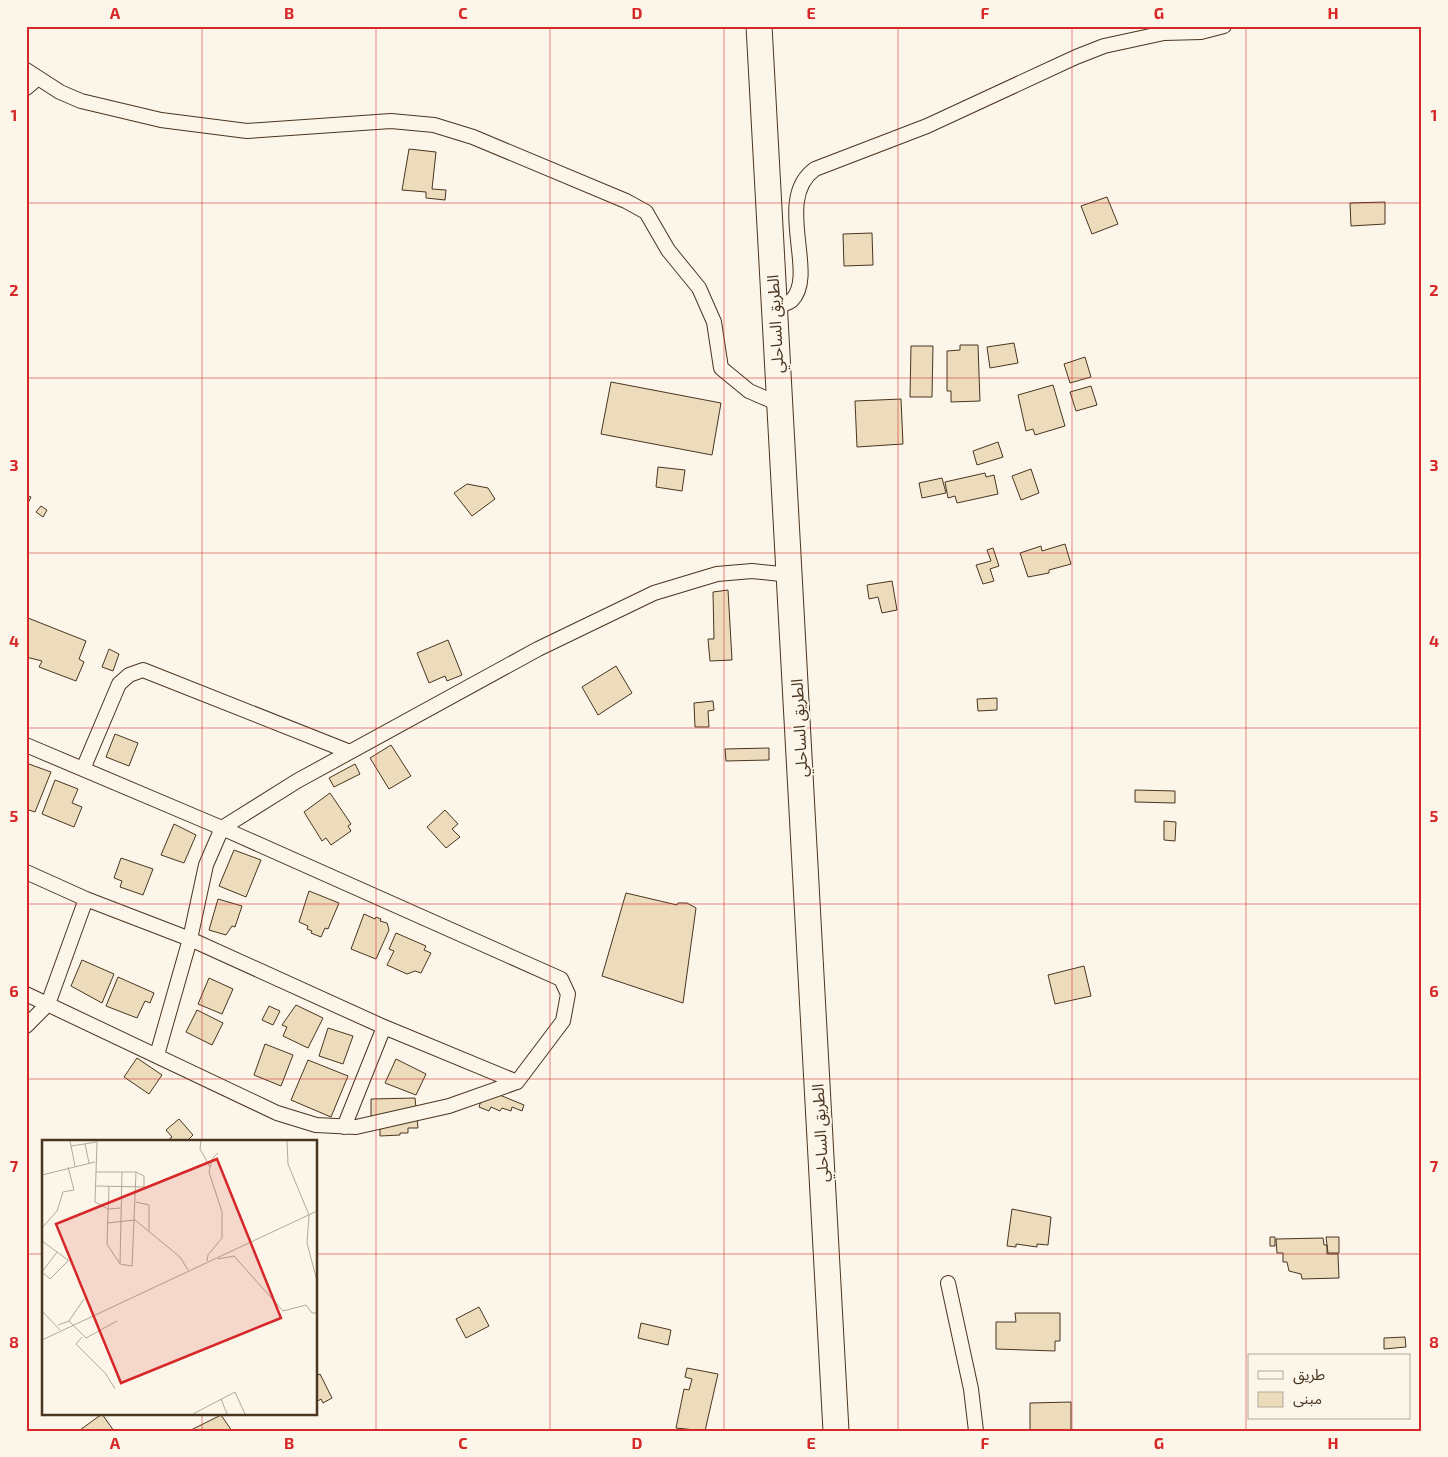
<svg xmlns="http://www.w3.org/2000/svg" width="1448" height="1457" viewBox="0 0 1448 1457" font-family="'Exo 2','Noto Sans Arabic',sans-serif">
  <rect width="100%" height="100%" fill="#fbf6e9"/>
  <path fill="#ecdcbc" stroke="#4a3520" d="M409,149L436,152L432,189L446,190L445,200L426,198V192L402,190Z
    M1107,197L1118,224L1092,234L1081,206Z
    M1385,202V224L1351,226L1350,203Z
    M872,233L873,265L844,266L843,234Z
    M1014,343L1018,363L990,368L987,347Z
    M960,345H978L980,401L951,402V391H947V351L960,350Z
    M911,346H933L932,397H910Z
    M1085,357L1091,377L1070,383L1064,364Z
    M611,382L721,403L712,455L601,434Z
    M1053,385L1065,426L1035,435L1033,429L1026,431L1018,395Z
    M1091,386L1097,405L1076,411L1070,392Z
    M901,399L903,444L857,447L855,401Z
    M998,442L1003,457L977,465L973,451Z
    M658,467L685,470L682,491L656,487Z
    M1031,469L1039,493L1021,500L1012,476Z
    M985,473L986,477L994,475L998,494L957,503L955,496L948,498L945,482Z
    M942,478L946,493L922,498L919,483Z
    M467,484L488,488L495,499L472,516L454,493Z
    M26,495L31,497L26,507Z
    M41,506L47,510L43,517L36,512Z
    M1065,544L1071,564L1049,570V573L1028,577L1020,553L1041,546L1042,551Z
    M993,548L999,566L990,569L994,581L983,584L976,565L991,561L987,550Z
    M892,581L897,610L882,613L878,597L869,599L867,585Z
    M728,590L732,660L710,661L708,639H714L713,592Z
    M28,618L86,641L79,659L84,662L76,681L39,667L42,661L26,657Z
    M448,640L462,675L447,681L445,676L429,683L417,653Z
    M109,649L119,654L113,671L102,667Z
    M616,666L632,693L598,715L582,687Z
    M997,698V710L978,711L977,699Z
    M713,701L714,710L708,711L709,727H695L694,703Z
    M115,734L138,743L129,766L106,757Z
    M391,745L411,776L389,789L370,758Z
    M769,748V760L726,761L725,749Z
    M26,763L51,772L35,812L26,809Z
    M355,764L360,774L334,787L329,778Z
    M55,780L78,789L72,803L82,807L74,827L42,814Z
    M1135,790L1175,791V803L1135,802Z
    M330,793L351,824L348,826L351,831L331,845L326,838L322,841L304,812Z
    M445,810L458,824L452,829L460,837L446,848L427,827Z
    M1164,821L1176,822L1175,841L1164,840Z
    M174,824L196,835L184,863L161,855Z
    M234,850L261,860L246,897L219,886Z
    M121,858L153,869L143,895L120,887L122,881L114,878Z
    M309,891L339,903L328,929L325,928L321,937L311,933L312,931L307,929L308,926L299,922Z
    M626,893L677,905L678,903H687L696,908L683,1003L602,976Z
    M218,899L242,906L235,927L232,926L226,935L209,930Z
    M364,914L375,919L376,917L381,919L380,921L387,923L388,926L389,930L376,959L351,949Z
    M396,933L426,946L424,950L431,953L421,973L415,971L407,974L387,965L394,951L389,949Z
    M82,960L114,974L102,1003L71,986Z
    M1084,966L1091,996L1055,1004L1048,975Z
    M118,977L154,993L150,1003L145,1001L137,1018L106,1006Z
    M209,978L233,989L222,1014L198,1004Z
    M296,1005L323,1018L308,1048L283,1036L287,1027L282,1025Z
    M269,1006L280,1011L273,1025L262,1020Z
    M197,1010L223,1023L212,1045L186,1032Z
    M328,1028L353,1036L343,1064L319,1056Z
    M265,1044L293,1055L281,1086L254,1075Z
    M137,1058L162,1075L149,1094L124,1077Z
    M396,1059L426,1074L416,1095L385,1083Z
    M308,1060L348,1076L331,1117L291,1100Z
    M485,1089L524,1105L522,1111L512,1107L511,1111L502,1108L500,1111L491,1107L489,1111L479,1107Z
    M415,1098L418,1128H408V1133H400V1135L380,1136V1126L371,1121V1099Z
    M179,1119L193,1135L187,1141H167L172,1137L166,1130Z
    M1012,1209L1051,1217L1048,1245L1037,1244V1247L1016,1244V1247L1007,1246Z
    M1270,1237H1275V1246H1270Z
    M1326,1237H1339V1253H1328Z
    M1323,1238L1324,1245H1327V1254H1338L1339,1278L1302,1279L1301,1274L1289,1271L1287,1262H1283V1253H1277L1276,1239Z
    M479,1307L489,1326L466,1338L456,1319Z
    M1015,1313H1060V1341H1055V1351L996,1349V1322H1016Z
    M641,1323L671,1330L668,1345L638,1338Z
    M1405,1337L1406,1347L1384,1349V1338Z
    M687,1368L718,1374L705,1431L676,1428L684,1389L689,1390L692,1379L685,1377Z
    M320,1374L332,1398L323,1403L321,1399L316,1402V1376Z
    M1071,1402V1431H1030V1403Z
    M102,1414L114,1431H81L80,1430Z
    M221,1415L232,1431H189Z"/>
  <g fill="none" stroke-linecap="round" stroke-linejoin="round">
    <defs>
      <path id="street" d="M26,70L60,92L81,101L161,120L247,131L391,121L434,125L473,137L626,201L646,212L668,250L699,288L714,322L721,368L749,391L779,404
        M26,88L38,78
        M774,307C779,305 788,304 792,300C818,274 773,199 815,169L927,126L1076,57L1104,46L1164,33L1201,32L1224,26
        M26,745L222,828L561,979L568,994L563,1021L517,1082L449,1106L356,1127L316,1125L277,1113L26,994
        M83,769L119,684L129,675L143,670L350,752
        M26,872L86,899L190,939L384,1027L517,1082
        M26,1026L48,1004L86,899
        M157,1055L190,939L206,865L222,828L297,781L538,649L654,593L717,574L752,571L790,575
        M344,1127L384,1027
        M948,1283L971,1389L976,1431"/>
      <path id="highway" d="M759,26L836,1431"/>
    </defs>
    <use href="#street" stroke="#4a3520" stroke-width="16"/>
    <use href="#highway" stroke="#4a3520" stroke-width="27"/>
    <use href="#street" stroke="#fbf6e9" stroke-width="14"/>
    <use href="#highway" stroke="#fbf6e9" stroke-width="25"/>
  </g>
  <path fill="none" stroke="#d62828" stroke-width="1" stroke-opacity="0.55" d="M202,26V1141M376,26V1431M550,26V1431M724,26V1431M898,26V1431M1072,26V1431M1246,26V1431M26,203H1422M26,378H1422M26,553H1422M26,728H1422M26,904H1422M26,1079H1422M26,1254H44M316,1254H1422M202,1413V1431"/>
  <g text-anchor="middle" stroke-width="4" stroke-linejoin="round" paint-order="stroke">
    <g font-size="16" fill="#4a3520" stroke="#fbf6e9">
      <text transform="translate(775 324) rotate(-93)" y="6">الطريق الساحلي</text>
      <text transform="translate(799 728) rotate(-93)" y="6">الطريق الساحلي</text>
      <text transform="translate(820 1133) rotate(-93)" y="6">الطريق الساحلي</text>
    </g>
  </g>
  <g transform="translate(42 1140)">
    <rect width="275" height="275" fill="#fbf6e9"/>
    <path fill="none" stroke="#b4a999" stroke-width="1" d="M28,1L33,26M159,1L158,9L168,27M245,1L246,24L267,75L265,103L275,141M43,4L47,23M29,6L55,2L53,62L66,69L79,68M54,32H94L90,126L78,124L65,104L67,46M0,35L53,22M54,46L102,47V36L94,32M94,62L107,65V91M65,83L93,80L138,117L146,130M0,88L15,71L21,52L32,50L26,27M0,101L26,120V121L8,139L0,132L15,112M176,119L192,116L241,171L264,165L270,173H275M165,121L166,115L180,98V72L167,32L170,19L176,13M78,123L80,32M0,171L18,190M27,181L44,198L75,181M16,185L27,181L42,159M40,197L34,204L64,234L73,249M0,200L275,71M179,259L185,274M151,274L193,252L203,274"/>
    <path fill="#d62828" fill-opacity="0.15" stroke="#d62828" stroke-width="2.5" d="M175,19L239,178L79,243L14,84Z"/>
    <rect width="275" height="275" fill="none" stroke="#4a3520" stroke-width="2.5"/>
  </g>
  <rect width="1448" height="1457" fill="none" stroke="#fbf6e9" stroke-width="55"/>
  <rect x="1248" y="1354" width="162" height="65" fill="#fbf6e9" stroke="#b4a999"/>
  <rect x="1258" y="1371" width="25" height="8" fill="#fbf6e9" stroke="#b4a999"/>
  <text x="1293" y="1380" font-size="15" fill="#4a3520">طريق</text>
  <rect x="1258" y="1392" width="25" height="15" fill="#ecdcbc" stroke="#b4a999"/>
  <text x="1293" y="1404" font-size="15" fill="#4a3520">مبنى</text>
  <rect x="28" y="28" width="1392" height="1402" fill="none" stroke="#d62828" stroke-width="2"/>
  <g font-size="16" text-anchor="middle" font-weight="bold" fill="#d62828">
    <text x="115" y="19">A</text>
    <text x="289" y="19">B</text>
    <text x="463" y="19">C</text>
    <text x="637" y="19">D</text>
    <text x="811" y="19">E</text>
    <text x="985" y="19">F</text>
    <text x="1159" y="19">G</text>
    <text x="1333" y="19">H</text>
    <text x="14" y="121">1</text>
    <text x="1434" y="121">1</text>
    <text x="14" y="296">2</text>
    <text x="1434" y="296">2</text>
    <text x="14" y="471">3</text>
    <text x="1434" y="471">3</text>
    <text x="14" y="647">4</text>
    <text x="1434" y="647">4</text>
    <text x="14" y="822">5</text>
    <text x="1434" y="822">5</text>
    <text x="14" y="997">6</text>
    <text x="1434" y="997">6</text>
    <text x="14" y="1172">7</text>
    <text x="1434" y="1172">7</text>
    <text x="14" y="1348">8</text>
    <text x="1434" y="1348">8</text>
    <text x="115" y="1449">A</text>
    <text x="289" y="1449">B</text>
    <text x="463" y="1449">C</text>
    <text x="637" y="1449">D</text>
    <text x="811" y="1449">E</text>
    <text x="985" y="1449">F</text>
    <text x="1159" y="1449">G</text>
    <text x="1333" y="1449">H</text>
  </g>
</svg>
